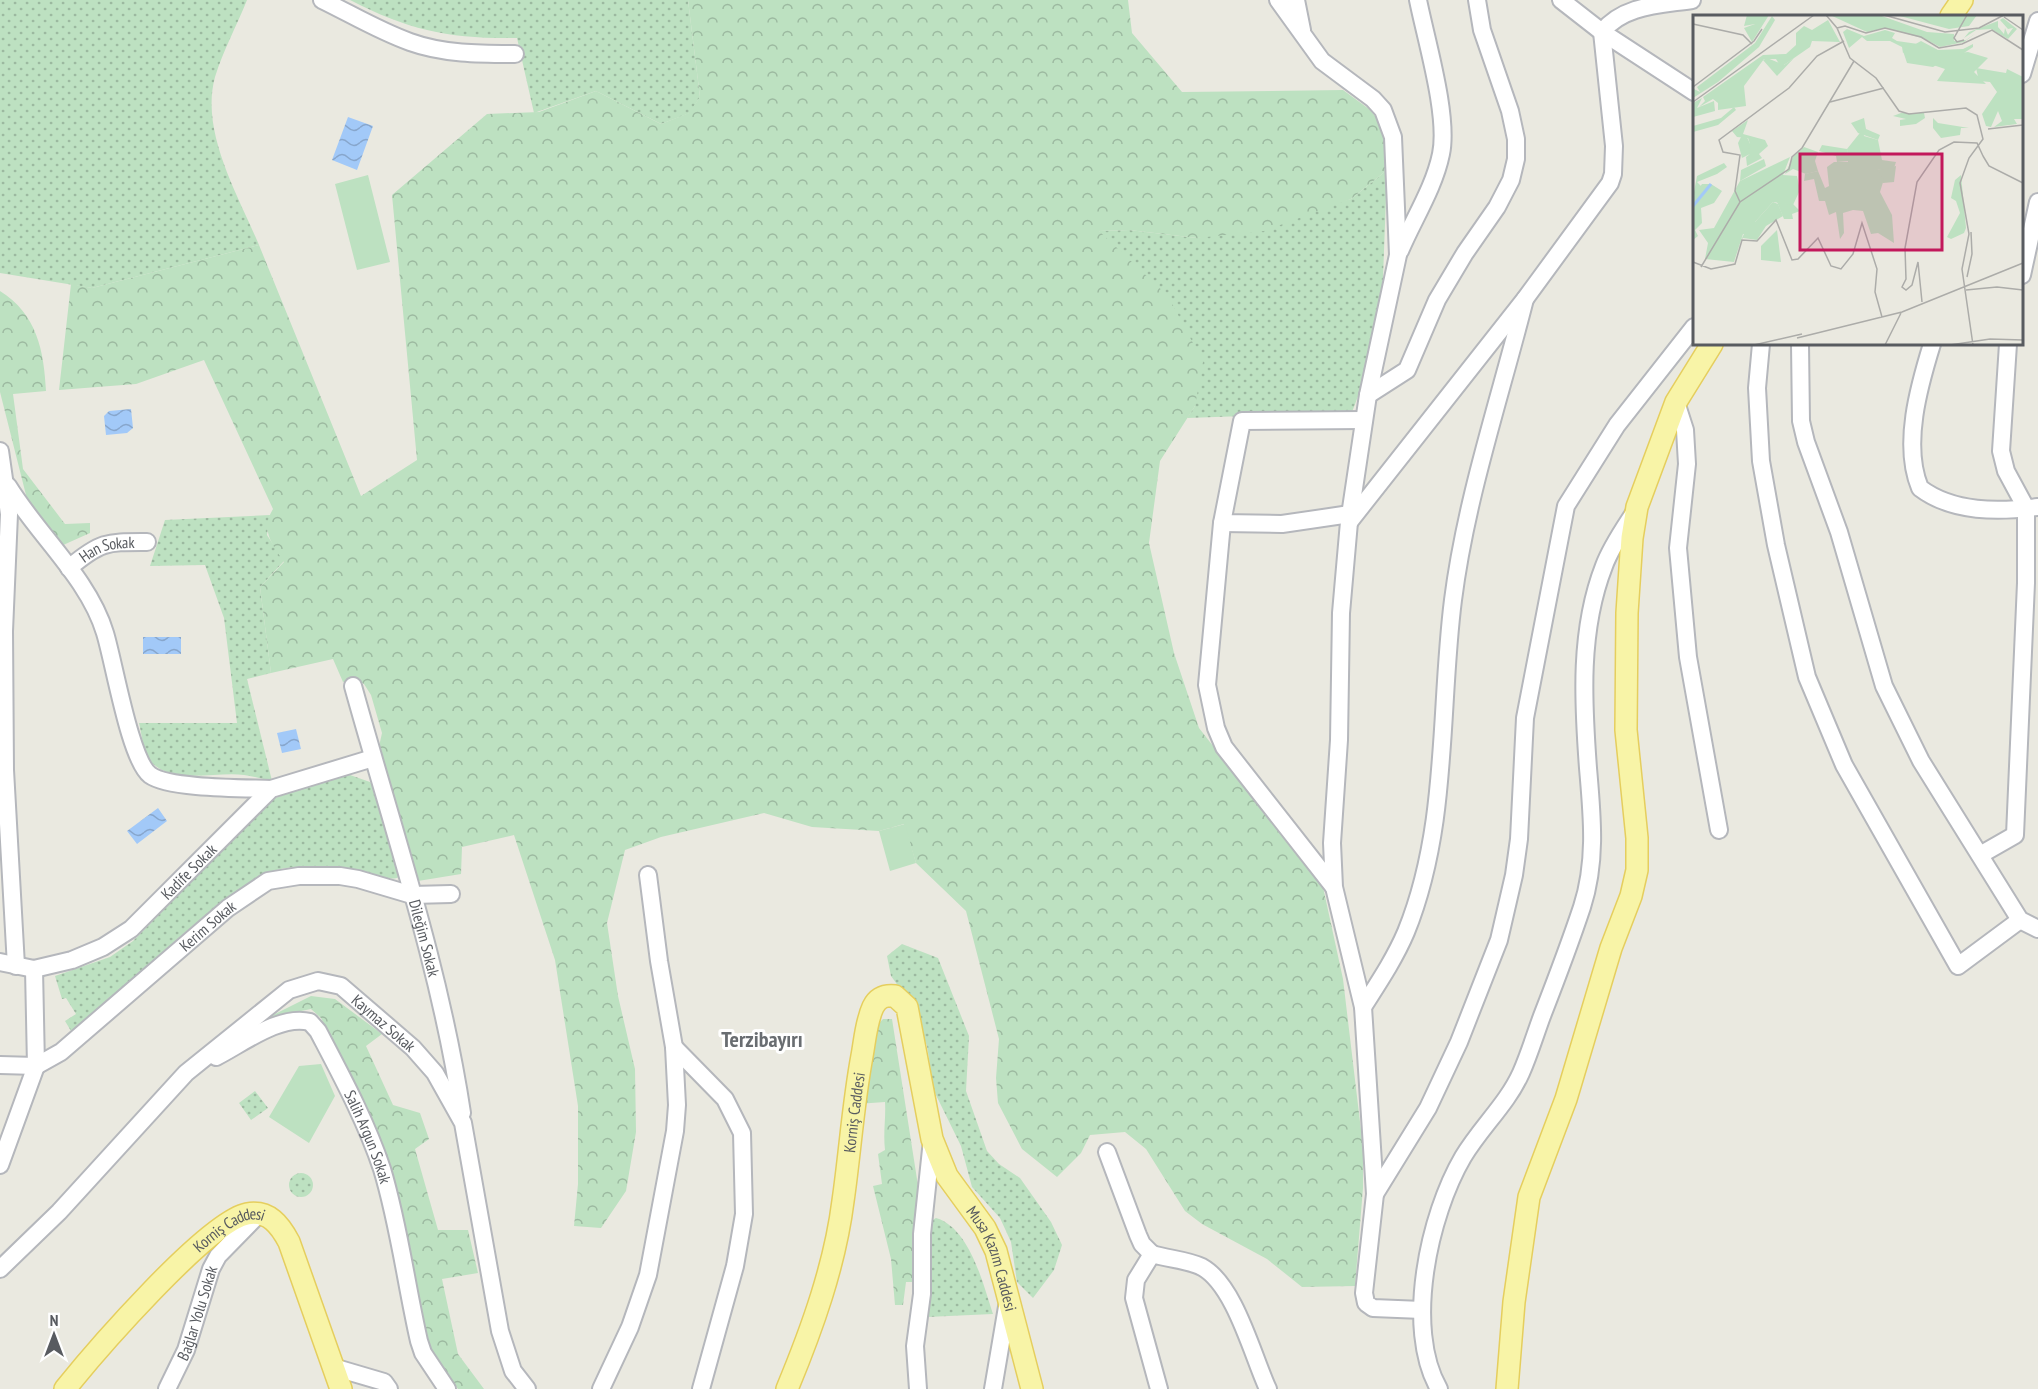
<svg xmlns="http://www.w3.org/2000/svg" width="2038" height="1389" viewBox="0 0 2038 1389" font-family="'PT Sans Narrow',sans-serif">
  <defs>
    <pattern id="green-dots" width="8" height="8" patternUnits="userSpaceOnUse" patternTransform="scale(1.5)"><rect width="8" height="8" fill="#bde1c1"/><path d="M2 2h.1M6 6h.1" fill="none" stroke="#9cb9a0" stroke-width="1.8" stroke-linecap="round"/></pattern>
    <pattern id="forest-crowns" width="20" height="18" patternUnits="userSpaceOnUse" patternTransform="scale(1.5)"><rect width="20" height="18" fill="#bde1c1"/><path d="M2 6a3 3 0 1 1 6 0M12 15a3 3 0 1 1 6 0" fill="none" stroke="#9cb9a0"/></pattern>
    <pattern id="water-waves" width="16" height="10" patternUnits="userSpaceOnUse" patternTransform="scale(1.5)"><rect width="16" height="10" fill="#a2c9f8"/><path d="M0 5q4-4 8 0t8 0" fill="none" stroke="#87a6cc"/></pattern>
  </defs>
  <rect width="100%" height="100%" fill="#eae9e0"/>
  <path fill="url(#green-dots)" d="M0,0H247C237,25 223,51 215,77C200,132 238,195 259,245L92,288L0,273Z
    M350,0H688L700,97L690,113L661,124L596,91L534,113L517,38C451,39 410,31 350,0Z
    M1387,170L1382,305L1365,378L1352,412L1187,418L1195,406L1099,231L1129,230L1197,238L1351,199Z
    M270,515L267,535L284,561L260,587L271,673L247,679L272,781C263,779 253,776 244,775C217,771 175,785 152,763C143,754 142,735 139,723H237L224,618L205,565L150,566L165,520Z
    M350,775L370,782L374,788L399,877C391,881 381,876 373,874C345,867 314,865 286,868C235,874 117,997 74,1036L65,1021L76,1014L66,998L62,999L55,976L110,957L133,941L273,799L316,782Z
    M902,944L938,958L969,1036L966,1091L987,1151L999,1164L1020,1178L1051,1222L1062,1245L1054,1270L1033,1298L1017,1282L1011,1242L1000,1218L972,1187L961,1146L934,1091L927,1046L912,1005L891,976L887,956Z
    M255,1091L268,1108L251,1120L239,1103Z
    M289 1185a12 12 0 1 1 24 0a12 12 0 1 1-24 0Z
    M936,1218C970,1228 983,1284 993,1314L927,1317V1234L931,1221Z"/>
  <path fill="url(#forest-crowns)" d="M688,0H1128L1132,33L1182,92L1343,90L1369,109L1381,123L1386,142L1387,170L1351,199L1264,231L1197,238L1129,230L1099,231L1168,296L1203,362L1195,406L1160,461L1149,543L1174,653L1199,728L1323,887L1343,979L1363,1147V1188L1355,1286L1302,1287L1267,1259L1202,1224L1185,1211L1146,1149L1125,1132L1090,1135L1081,1153L1057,1177L1022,1149L998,1103L996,1078L999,1039L966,911L916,863L904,824L879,831L812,827L764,813L661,837L625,850L607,923L618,996L635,1069L636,1132L626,1191L601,1228L574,1226L578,1184V1106L555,960L514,835L462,847L461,874L418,881L378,751L382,733L371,695L364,684L356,679L343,682L333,659L271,673L260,587L284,562C272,544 260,530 273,509L204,360L136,384L59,390L71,284L92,288L259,245L361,496L417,460L392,195L487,114L539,112L596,91L661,124L689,113L700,97Z
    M0,291C37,314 44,351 46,391L13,394L23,469L65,524L90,523V533L61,546L27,499L0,392Z
    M311,996L335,999L382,1034L366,1046L393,1105L420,1113L429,1139L415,1149L438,1230H468L478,1273L442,1279L458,1354L484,1389H458L435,1359L428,1341L406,1233L378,1133L321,1018L311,1009L267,1018Z
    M883,1019H892L919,1192L912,1282H906L903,1305H895L891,1259L873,1186L882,1184L878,1154L885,1150C883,1133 886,1118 885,1102L857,1104L876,1026Z"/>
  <path fill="#bde1c1" d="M368,175L390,262L357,270L335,184Z
    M905,824L916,863L890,871L879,831Z
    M321,1064L335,1096L309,1143L269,1117L299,1066Z"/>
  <path fill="url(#water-waves)" d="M348,117L373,126L357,170L332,160Z
    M131,409L133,428L127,433L106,435L104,416L109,411Z
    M143,637H181V654H143Z
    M296,729L301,749L282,753L277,733Z
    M158,808L167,821L137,844L127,831Z"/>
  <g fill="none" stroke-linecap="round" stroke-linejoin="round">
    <defs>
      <g id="minor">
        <path d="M322,0C351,14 379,31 410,42C443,54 479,54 515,54"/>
        <path d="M1278,0L1322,61L1373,99L1383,110L1393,137L1398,255L1368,395L1349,522L1341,613L1339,740L1332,843L1334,887L1363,1007L1375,1194L1364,1293L1366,1303L1373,1308L1422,1310"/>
        <path d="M1296,0L1302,30"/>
        <path d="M1561,0L1602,32L1694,92"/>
        <path d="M2022,74L2038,21"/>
        <path d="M1400,251C1413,220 1434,188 1441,154C1449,116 1426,40 1418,0"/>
        <path d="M2022,275L2038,202"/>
        <path d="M1761,344L1757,388L1761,461L1776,545L1807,677L1844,765L1958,966L2020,920"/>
        <path d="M1800,344L1801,421L1806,442L1839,532L1884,686L1921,761L2020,920L2038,929"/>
        <path d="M1932,344C1919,386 1902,445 1920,488C1953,513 1999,512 2038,507"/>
        <path d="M1368,395L1407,370L1437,300L1465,253L1497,207L1511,180L1516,159V139L1510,111L1482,30L1477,0"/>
        <path d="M1676,402L1685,430L1687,464L1678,548L1688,657L1719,830"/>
        <path d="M0,451L9,514L4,631L5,770L16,966"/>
        <path d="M8,486C38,535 89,579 105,633C114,662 130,760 150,775C169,789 245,788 271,789"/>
        <path d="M1350,514L1282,524L1222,523L1242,421L1364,420"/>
        <path d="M1350,521L1525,299L1610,183L1613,174L1614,146L1602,32C1623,5 1660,5 1692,0"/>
        <path d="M1222,523L1207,685L1216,728L1224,747L1333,886"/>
        <path id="s1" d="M69,568C101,541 107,542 147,542"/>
        <path id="s2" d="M353,686C392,827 440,967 462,1113"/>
        <path d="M1980,855L2015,835L2026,583V508L2006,471L2001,451L2008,344"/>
        <path id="s3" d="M0,962L34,969L72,960L103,947L131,929L271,789L373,758"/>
        <path d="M1363,1007C1379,982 1395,958 1406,932C1449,826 1439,710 1453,600C1466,498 1500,398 1525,299"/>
        <path d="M674,1047L725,1099L742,1133L744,1214L735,1266L701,1389"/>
        <path id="s4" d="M216,1057C242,1044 280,1014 310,1022L318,1031C341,1075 366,1121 382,1169C399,1225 406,1284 419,1341L423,1353L447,1389"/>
        <path id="s5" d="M0,1065L36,1066L61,1052L228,908L268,881L299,876H340L358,879L412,895L451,894"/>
        <path d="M1107,1152L1138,1235L1142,1244L1152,1254"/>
        <path d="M0,1165L36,1066L34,969"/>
        <path d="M1375,1194L1428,1108L1459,1042L1499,940L1514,875L1519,839L1525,718L1566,506L1617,425L1694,327"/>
        <path id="s6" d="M0,1269L59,1212L186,1073L289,990L318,981L341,986L413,1048L435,1073L463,1123L500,1331L513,1371L527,1389"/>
        <path d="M333,1367L384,1382L389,1389"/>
        <path id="s7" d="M167,1389L186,1350L211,1269L218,1256L259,1214"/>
        <path d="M601,1389L630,1327L648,1275L675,1131L677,1105L674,1047L659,961L648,875"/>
        <path d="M918,1389L915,1346L922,1294V1234L932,1140"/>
        <path d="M993,1389L1008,1301"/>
        <path d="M1159,1389L1134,1298L1136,1280L1152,1254C1168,1259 1188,1260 1202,1267C1235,1285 1253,1357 1268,1389"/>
        <path d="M1439,1389C1404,1328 1429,1215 1463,1157C1481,1127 1507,1104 1521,1073C1529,1055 1535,1035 1542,1016C1556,980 1570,943 1582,907C1597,861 1592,815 1588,768C1583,701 1579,630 1604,566C1611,547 1623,530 1634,513"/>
      </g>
      <g id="major">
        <path d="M1951,16L1962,0"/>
        <path id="s8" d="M65,1389C94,1353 207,1222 247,1214C269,1210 280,1225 289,1242L341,1389"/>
        <path id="s9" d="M787,1389C812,1329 835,1265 843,1201C850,1153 853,1104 862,1056C865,1040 866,1022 873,1007C878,997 885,995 895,996L907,1007L932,1139L947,1176L985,1228L996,1251L1032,1389"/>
        <path d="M1507,1389L1514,1302L1529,1197L1566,1099L1611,948L1631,896L1637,870V838L1626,730L1627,613L1632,538L1637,507L1676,402L1712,344"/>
      </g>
    </defs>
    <use href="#minor" stroke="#b5b7bc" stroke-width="20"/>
    <use href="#major" stroke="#e5ce5e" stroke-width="24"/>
    <use href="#minor" stroke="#fff" stroke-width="16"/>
    <use href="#major" stroke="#f8f4a7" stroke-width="21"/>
  </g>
  <g text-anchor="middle" stroke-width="6" stroke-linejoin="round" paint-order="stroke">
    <g font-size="16" fill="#585b60" stroke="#fff">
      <text dy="6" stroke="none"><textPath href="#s1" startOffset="44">Han Sokak</textPath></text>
      <text dy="6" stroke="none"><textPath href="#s3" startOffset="222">Kadife Sokak</textPath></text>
      <text dy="6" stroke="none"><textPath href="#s5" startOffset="258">Kerim Sokak</textPath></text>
      <text dy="6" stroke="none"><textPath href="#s2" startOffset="262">Dileğim Sokak</textPath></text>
      <text dy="6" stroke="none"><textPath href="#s6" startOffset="513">Kaymaz Sokak</textPath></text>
      <text dy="6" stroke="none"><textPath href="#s9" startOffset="286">Korniş Caddesi</textPath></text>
      <text dy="6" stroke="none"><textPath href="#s4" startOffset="232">Salih Argun Sokak</textPath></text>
      <text dy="6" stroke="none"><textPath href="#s8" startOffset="232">Korniş Caddesi</textPath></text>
      <text dy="6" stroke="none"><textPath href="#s9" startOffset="706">Musa Kazım Caddesi</textPath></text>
      <text dy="6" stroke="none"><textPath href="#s7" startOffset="82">Bağlar Yolu Sokak</textPath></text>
    </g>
    <g font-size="22" font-weight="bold" fill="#696d71" stroke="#fff">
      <text x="762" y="1047">Terzibayırı</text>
    </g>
  </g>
  <g transform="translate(1693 15)">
    <rect width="330" height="330" fill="#eae9e0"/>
    <path d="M54,0H76L59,27L51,13L62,9L51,11ZM310,3L324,14L315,24L298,14L283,15L271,23L276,17L305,6V12L311,19L312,13L315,20L320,13L315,14L307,5ZM154,14L171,21L192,15L202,18L199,23L204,26L225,29L210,38L209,32L197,26H174L169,22L156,33L150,17ZM275,37L295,43L281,57L293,69L244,66L252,54L240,50L248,40ZM74,43L91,50L101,43L84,61L70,45ZM41,92L43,95L25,110L0,117V111L28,103ZM208,98H231L232,103L223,109L207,111V105L213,104L200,101ZM171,103L173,114L187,120L185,125L165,118L158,108ZM55,105L50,119L72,125L75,131L66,139L69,143L54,151L53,142L57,139L49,143L57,129L55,123L44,122L39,116ZM129,130L154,134L156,146L144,147L143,141L126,136ZM111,132L125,137L122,146L125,156L113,159L100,154L92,159L100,142ZM71,144L73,151L47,166L48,155ZM31,148L34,152L24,159L4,167L9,172L0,182L4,161ZM203,151L201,167L190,168L183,155ZM80,187L85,189L90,201L73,211L64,225L50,223L47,227L51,219H62V207ZM84,215L88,247L68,245V231Z" fill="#bde1c1"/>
    <path d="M137,0H186L234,17L261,19V26L273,25L283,18L271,27L247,32L232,24L193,13L174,17ZM203,0H284L276,11L256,14ZM79,1L82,5L66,32L25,67L0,83L1,74L7,77L4,72L62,28ZM135,5L147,27L119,26L117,32L88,52L83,44H71L51,71L53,91L25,95V88L20,84L6,92L12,86L10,82L70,40L93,39L103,30V18L111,11L119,15ZM228,26L245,35L270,34L280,29V32L268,40H248L247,48L240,52L214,48L210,36ZM283,53L313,58L314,54L330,62V104H321L324,109L301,112L309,106L305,96L298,112L293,111L289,99L304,77L297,67L286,66ZM9,83L4,93L21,86L22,96L0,102V88ZM240,103L245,108L276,113H268L267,120L248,123L240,113ZM170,114L171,121L185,125L189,145L203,147L201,153L184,155L191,164L187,177L199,200L201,228L185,218L178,219L170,196L160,195L150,198L151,218L147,224L143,197L136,200L132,186H126L121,164L111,166L112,159L125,156L132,173L136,171L134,152L141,147H155L154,134ZM49,120L54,122L58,131L49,143L45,128ZM268,160L273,213L271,218L258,224L254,222L267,198L263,186L258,183L262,165ZM9,169H18L29,176L21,188L8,193L9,208L2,215L5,221L0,225V182ZM84,187L100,189L107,196L99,199L100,204H91Z" fill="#bde1c1"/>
    <path d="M97,142L90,160L104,161L107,175L100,190L80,187L62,207V219H50L41,247L12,244L15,228L6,215L21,213L47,166Z" fill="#bde1c1"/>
    <path fill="none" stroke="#a2c9f8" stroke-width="3" d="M0,191L18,169"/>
    <path fill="none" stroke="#acaca9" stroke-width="1.5" d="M133,0L144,13L157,43L183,63L206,96L216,99L273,93L284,100L290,124L276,143L267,168L276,219L269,254L280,330M191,0L252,17L286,13L311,0M311,2L330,15M0,9L50,20L59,29M144,13L152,11L173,18L192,13L228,22L246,33L269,29L299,15L330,35M271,25L264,27L261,23L274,0M0,72L61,26L69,14M0,87L121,0M137,87L191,73M295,114L330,110M290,141L296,151L330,168M47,187L42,176L47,140L30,137L26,125L96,73L124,41L151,26M0,247L18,254L42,249L49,225L64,226L83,205L99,245L105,244L125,223L138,251L148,254L160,239L169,208L184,254L182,277L189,302M8,252L47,187L96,154L99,142L109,133L161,46M274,262L279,239L278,217M273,275L304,272L330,275M229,287L225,247L219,270L213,275L209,272L213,264L212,233L224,167L246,135L261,127L284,128L290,141M104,323L209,297L330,248M61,330L109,319M192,330L208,298M257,330L297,324L330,325M263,330H304"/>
    <path fill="#c2185b" fill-opacity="0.15" stroke="#c2185b" stroke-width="3" d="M107,139H249V235H107Z"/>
    <rect width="330" height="330" fill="none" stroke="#585b60" stroke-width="3"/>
  </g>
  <g transform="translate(54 1335)" stroke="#ffffff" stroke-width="4.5" paint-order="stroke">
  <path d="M0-4.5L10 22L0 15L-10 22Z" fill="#585b60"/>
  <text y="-9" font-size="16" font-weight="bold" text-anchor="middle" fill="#585b60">N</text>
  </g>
</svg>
